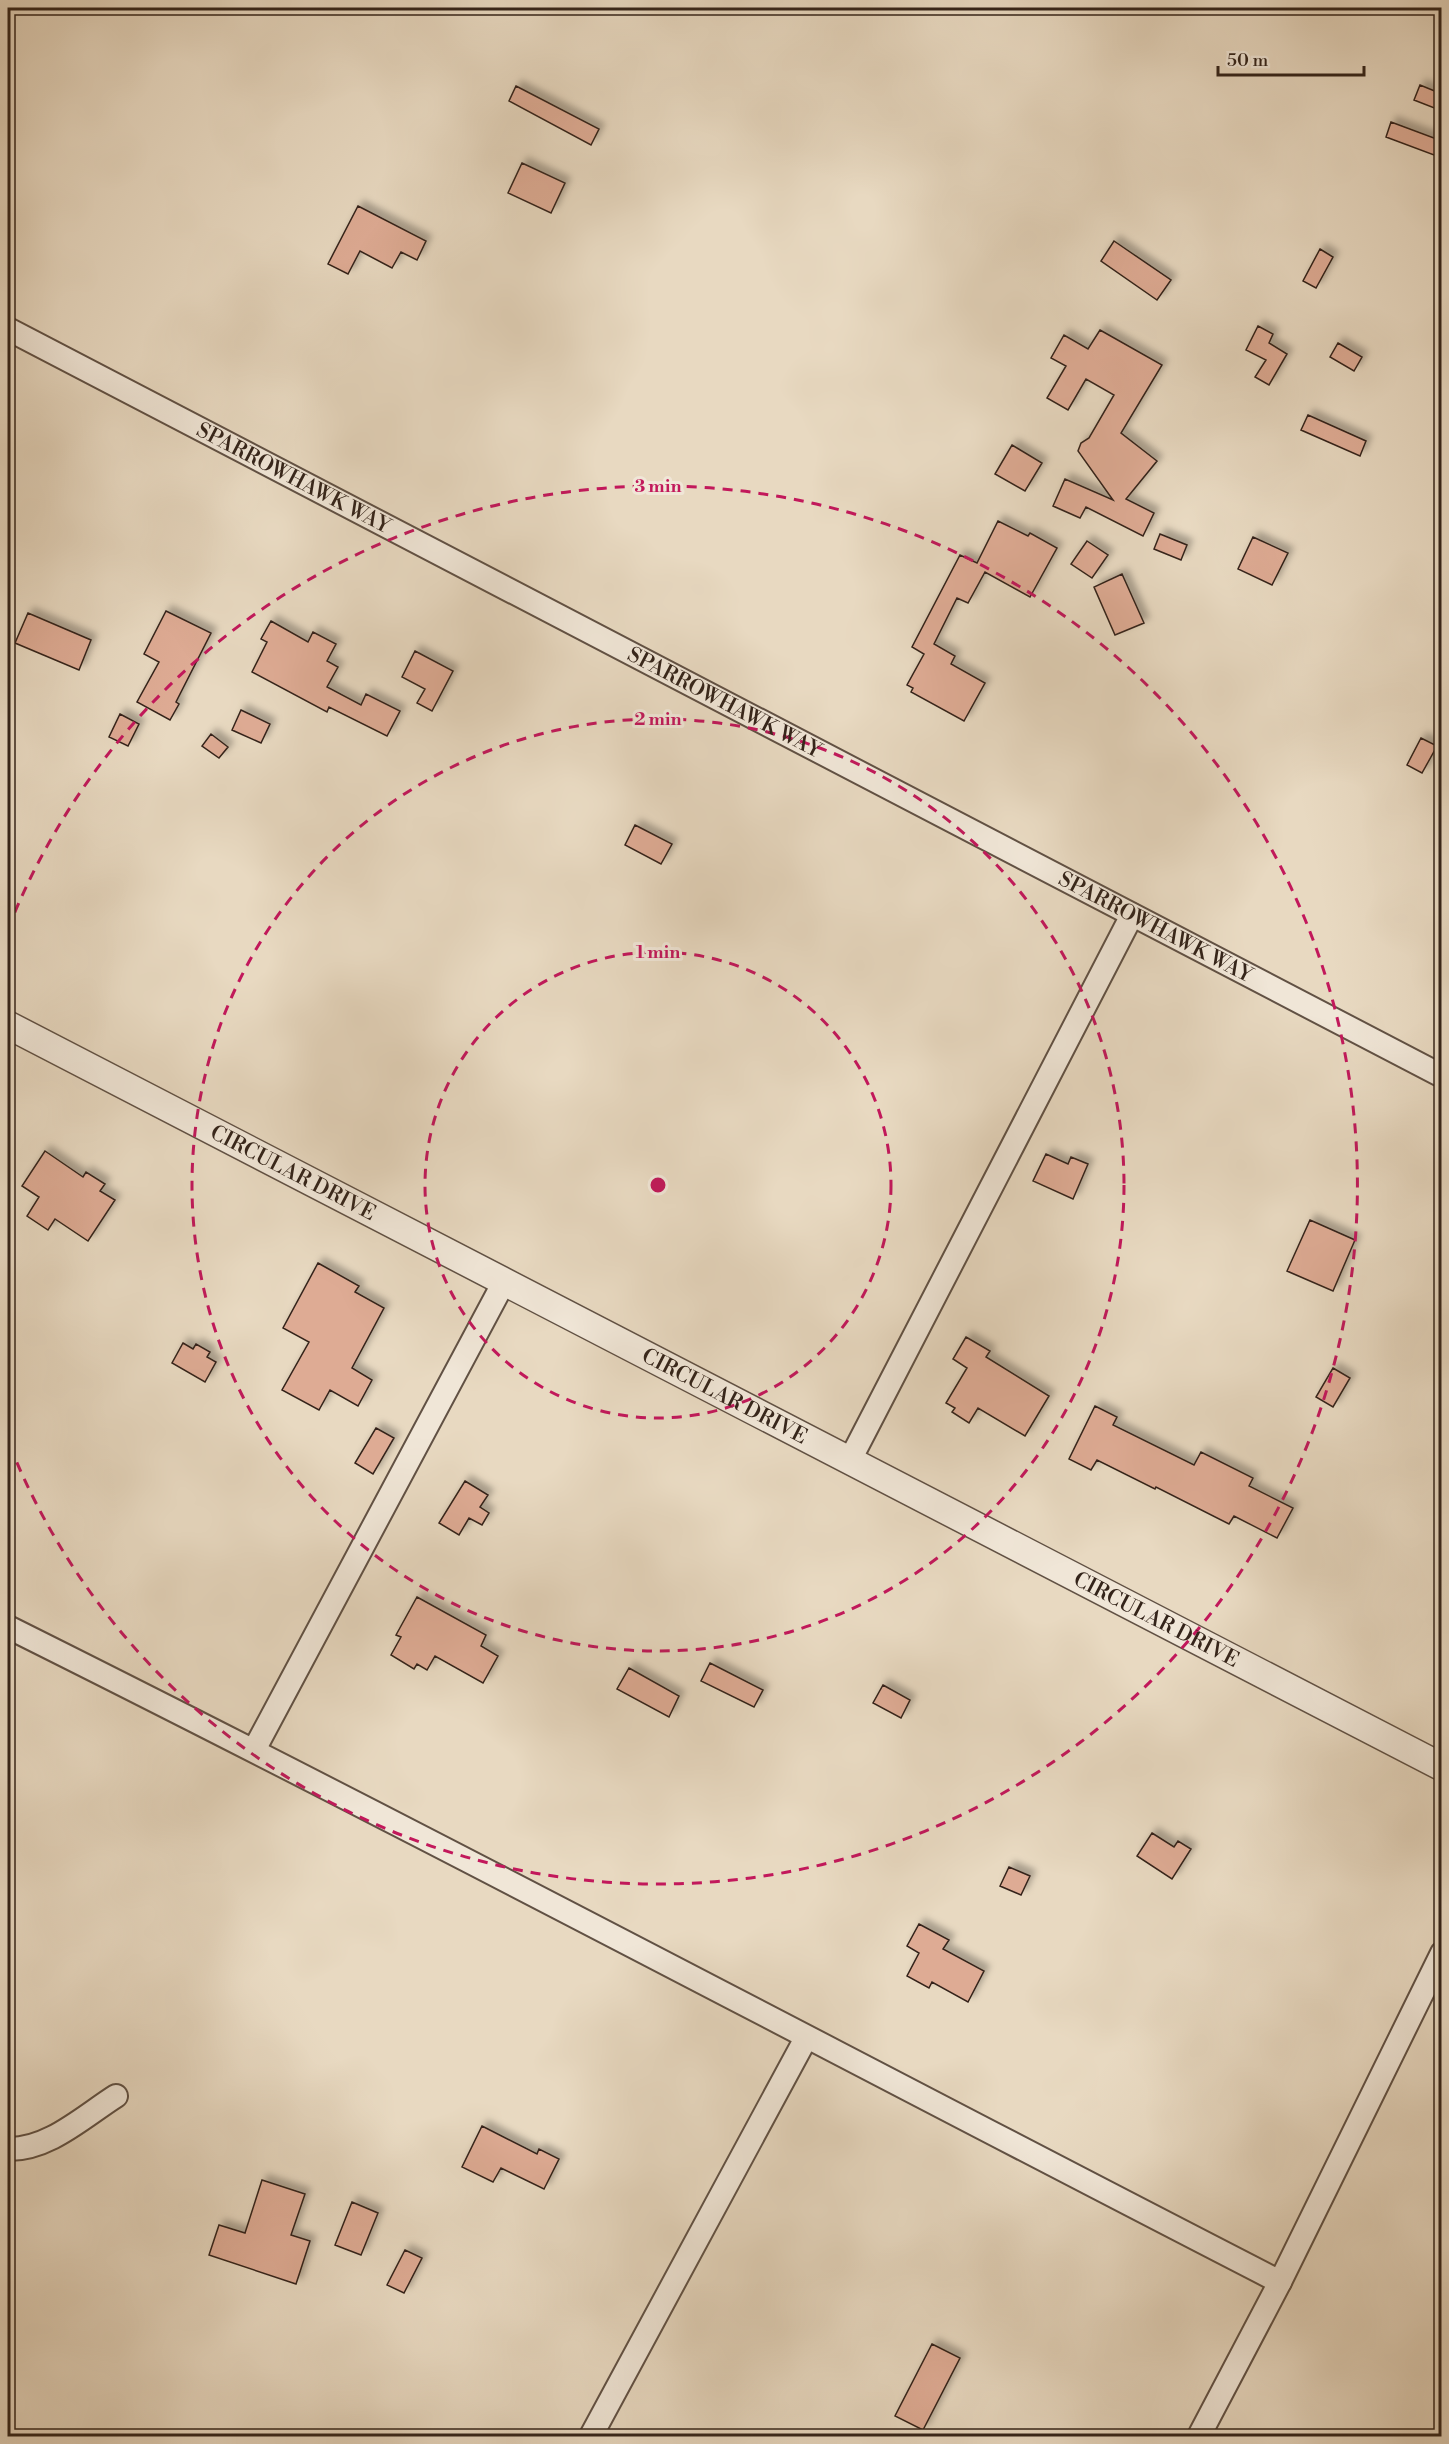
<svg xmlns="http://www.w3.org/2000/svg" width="1449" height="2444" viewBox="0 0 1449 2444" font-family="'Libre Bodoni',serif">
  <defs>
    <filter id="shadow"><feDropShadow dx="5.5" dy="-5.5" stdDeviation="3" flood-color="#0004"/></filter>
  </defs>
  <rect width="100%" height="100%" fill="#e8d9c1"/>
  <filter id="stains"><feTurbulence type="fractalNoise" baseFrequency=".00333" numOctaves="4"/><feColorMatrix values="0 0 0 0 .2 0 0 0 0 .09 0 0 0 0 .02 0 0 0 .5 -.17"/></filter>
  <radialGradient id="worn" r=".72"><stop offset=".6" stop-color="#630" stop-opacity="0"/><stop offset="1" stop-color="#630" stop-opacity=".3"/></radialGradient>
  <path fill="#deab94" stroke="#34241a" stroke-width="1.5" filter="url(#shadow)" d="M1420,85L1442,94V111L1414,100Z
    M516,86L599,129L591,145L509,101Z
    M1391,122L1442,141V158L1386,137Z
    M522,163L565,183L551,213L508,193Z
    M358,206L426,241L417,260L401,252L392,268L360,251L348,274L328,264Z
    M1114,241L1171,280L1157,300L1101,261Z
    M1320,249L1333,257L1316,288L1303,281Z
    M1258,326L1273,334L1269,343L1287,354L1269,385L1255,377L1266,360L1246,350Z
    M1100,330L1162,365L1121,433L1157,461L1126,499L1154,513L1143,536L1086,507L1080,518L1053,506L1065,479L1113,500L1078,451L1081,443L1089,438L1114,395L1086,379L1068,410L1047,398L1066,366L1051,358L1064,335L1088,349Z
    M1338,343L1362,357L1354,371L1330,357Z
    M1308,415L1366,441L1360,456L1301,430Z
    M1012,445L1042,463L1025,491L995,474Z
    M998,521L1028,536L1030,533L1057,548L1030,597L985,572L968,603L957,598L934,644L955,656L951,664L985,683L964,721L911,692L913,688L907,685L924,654L912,647L960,555L977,563Z
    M1160,534L1187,545L1181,560L1154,549Z
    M1253,537L1288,553L1272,585L1238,569Z
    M1087,541L1108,555L1092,578L1071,564Z
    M1122,574L1144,623L1115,635L1094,587Z
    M166,611L211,633L176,702L179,704L170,720L137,702L159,662L144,654Z
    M28,613L91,640L79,670L15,643Z
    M271,621L308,642L313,632L336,644L327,661L338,667L327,687L361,705L366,694L400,711L387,736L329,707L327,712L252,672L267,642L261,639Z
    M415,651L453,671L432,711L417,703L425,689L402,677Z
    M241,710L270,724L261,743L232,730Z
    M120,714L139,724L128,746L109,737Z
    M211,734L228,747L219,758L202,746Z
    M1421,738L1437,746L1422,773L1407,765Z
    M635,825L672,844L661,864L625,845Z
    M45,1151L83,1177L86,1172L105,1184L100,1191L115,1200L88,1241L55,1219L48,1230L27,1216L39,1197L22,1186Z
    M1046,1154L1068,1164L1071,1157L1088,1164L1073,1199L1033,1181Z
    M1310,1220L1355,1240L1333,1291L1287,1271Z
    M318,1263L359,1286L355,1292L384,1308L352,1368L372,1380L358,1406L330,1390L319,1410L282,1390L309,1342L283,1328Z
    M966,1337L990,1351L986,1357L1049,1396L1025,1436L978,1408L969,1423L952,1412L955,1408L946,1403L967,1368L953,1359Z
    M183,1343L193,1349L196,1344L210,1352L207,1357L216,1362L205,1382L172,1363Z
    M1333,1368L1350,1378L1333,1407L1316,1397Z
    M1095,1406L1117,1417L1113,1425L1194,1465L1201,1452L1253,1478L1249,1486L1293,1508L1277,1538L1234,1516L1229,1524L1156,1487L1155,1489L1097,1460L1091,1470L1069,1459Z
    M376,1428L394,1438L373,1474L355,1463Z
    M465,1481L488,1495L480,1507L489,1513L482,1525L469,1518L459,1535L439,1523Z
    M417,1597L486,1635L481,1646L498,1656L483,1683L435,1656L427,1670L417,1664L414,1669L391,1655L401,1637L396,1635Z
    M710,1663L763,1690L754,1707L701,1681Z
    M629,1668L679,1696L669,1717L617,1689Z
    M883,1685L910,1700L901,1718L873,1703Z
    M1152,1833L1174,1847L1178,1841L1191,1849L1172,1879L1137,1856Z
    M1009,1867L1030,1876L1021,1895L1000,1886Z
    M919,1924L949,1940L943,1949L984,1971L968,2002L932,1982L929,1988L907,1976L919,1953L907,1946Z
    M482,2126L537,2154L539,2149L559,2159L544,2189L501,2168L493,2182L462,2167Z
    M262,2180L305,2194L291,2235L310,2241L296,2284L209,2255L219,2225L245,2233Z
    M352,2202L378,2213L361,2255L335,2245Z
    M405,2250L422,2258L404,2293L387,2285Z
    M932,2344L960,2358L923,2430L895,2416Z"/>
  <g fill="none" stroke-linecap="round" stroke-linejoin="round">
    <defs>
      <g id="minor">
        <path id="s1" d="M8,329L1442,1076"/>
        <path d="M850,1460L1132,915"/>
        <path d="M8,1627C435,1840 856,2064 1280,2282"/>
        <path d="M254,1750L504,1282"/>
        <path d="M8,2149C48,2150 83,2117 116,2096"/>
        <path d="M591,2436L806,2038"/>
        <path d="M1199,2436L1280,2282L1442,1953"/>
      </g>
      <g id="tertiary">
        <path id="s2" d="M8,1025L1442,1767"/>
      </g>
    </defs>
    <use href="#minor" stroke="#615144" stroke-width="26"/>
    <use href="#tertiary" stroke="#615144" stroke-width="30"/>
    <use href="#minor" stroke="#f0e6d7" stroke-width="22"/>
    <use href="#tertiary" stroke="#f0e6d7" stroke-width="27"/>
  </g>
  <g fill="none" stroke="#c2185b" stroke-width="3" stroke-dasharray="10 8">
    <circle cx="658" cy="1185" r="233"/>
    <circle cx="658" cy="1185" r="466"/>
    <path d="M8 929A699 699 0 1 1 8 1441"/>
  </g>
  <g text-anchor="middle" stroke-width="6" stroke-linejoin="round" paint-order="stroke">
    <g font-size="21" fill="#34241a" stroke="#f0e6d7">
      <text dy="7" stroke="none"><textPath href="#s1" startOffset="322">SPARROWHAWK WAY</textPath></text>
      <text dy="7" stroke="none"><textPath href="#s1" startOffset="808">SPARROWHAWK WAY</textPath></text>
      <text dy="7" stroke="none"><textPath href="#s1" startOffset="1294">SPARROWHAWK WAY</textPath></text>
      <text dy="7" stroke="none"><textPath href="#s2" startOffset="321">CIRCULAR DRIVE</textPath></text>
      <text dy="7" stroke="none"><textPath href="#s2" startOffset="807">CIRCULAR DRIVE</textPath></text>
      <text dy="7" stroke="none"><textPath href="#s2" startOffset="1293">CIRCULAR DRIVE</textPath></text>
    </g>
  </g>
  <circle cx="658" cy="1185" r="9" fill="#c2185b" stroke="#f0e6d7" stroke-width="3"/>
  <g font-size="18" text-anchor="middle" font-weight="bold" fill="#c2185b" stroke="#f0e6d7" stroke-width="6" stroke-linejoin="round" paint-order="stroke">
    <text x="658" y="492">3 min</text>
    <text x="658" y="725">2 min</text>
    <text x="658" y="958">1 min</text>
  </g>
  <rect width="1449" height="2444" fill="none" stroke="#e8d9c1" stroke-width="30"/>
  <rect x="9" y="9" width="1431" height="2426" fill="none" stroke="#34241a" stroke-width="3"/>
  <rect x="15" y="15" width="1419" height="2414" fill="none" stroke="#34241a" stroke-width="1.5"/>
  <path d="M1218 66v9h146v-9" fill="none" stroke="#34241a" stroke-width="3"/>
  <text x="1227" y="66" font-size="18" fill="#34241a" stroke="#f0e6d7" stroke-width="4.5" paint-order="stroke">50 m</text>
  <rect width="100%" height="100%" filter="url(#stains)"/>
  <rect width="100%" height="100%" fill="url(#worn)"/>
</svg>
